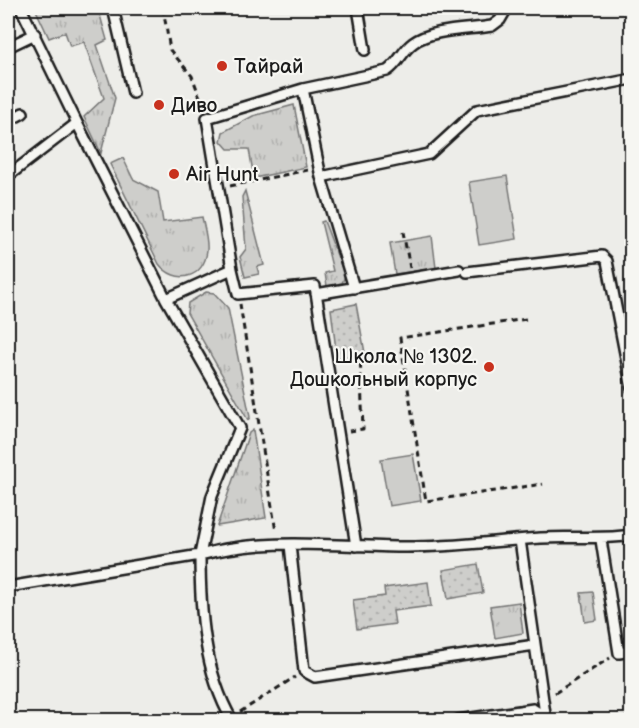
<svg xmlns="http://www.w3.org/2000/svg" width="639" height="728" viewBox="0 0 639 728" font-family="'Balsamiq Sans',sans-serif">
  <defs>
    <pattern id="grass-tufts" width="24" height="20" patternUnits="userSpaceOnUse" patternTransform="scale(1.5)"><rect width="24" height="20" fill="#cececb"/><path d="M3 7l-1-3M5 7V3M7 7l1-3M15 17l-1-3M17 17v-4M19 17l1-3" fill="none" stroke="#b0b0ae"/></pattern>
    <pattern id="park-dots" width="8" height="8" patternUnits="userSpaceOnUse" patternTransform="scale(1.5)"><rect width="8" height="8" fill="#cececb"/><path d="M2 2h.1M6 6h.1" fill="none" stroke="#b0b0ae" stroke-width="1.8" stroke-linecap="round"/></pattern>
  </defs>
  <rect width="100%" height="100%" fill="#edede9"/>
  <filter id="ink" filterUnits="userSpaceOnUse"><feTurbulence type="fractalNoise" baseFrequency=".0167" numOctaves="2"/><feDisplacementMap in="SourceGraphic" scale="12" xChannelSelector="R" yChannelSelector="G"/><feConvolveMatrix kernelMatrix="1 2 1 2 8 2 1 2 1" color-interpolation-filters="sRGB"/></filter>
  <g filter="url(#ink)">
    <path fill="url(#grass-tufts)" stroke="#757574" stroke-width="1.5" d="M35,8H98L107,40L97,45L115,98L101,153L84,117L104,98L84,42L70,46L65,32L49,38Z
      M294,105L306,167L254,178L249,149H228L221,141L223,132L253,116Z
      M123,158L133,179L158,192L163,222L202,217C204,227 208,239 207,250C205,278 176,286 159,264L110,164Z
      M245,191L264,265L257,267L259,274L245,277L240,257L246,249L242,197Z
      M324,221L345,276L342,283L327,286L325,273L333,271L321,222Z
      M432,236L436,268L395,274L390,243Z
      M206,292L214,293L228,308L250,417L248,420L187,313L188,303Z
      M253,430L266,518L217,526L249,433Z
      M593,592L597,620L585,622L581,593Z
      M519,602L523,633L495,638L490,606Z"/>
    <path fill="url(#park-dots)" stroke="#757574" stroke-width="1.5" d="M356,304L365,353L337,358L331,309Z
      M478,564L483,593L448,599L443,570Z
      M428,582L431,606L393,611L395,624L357,629L353,600L385,596L384,588Z"/>
    <path fill="#cececb" stroke="#757574" stroke-width="1.5" d="M507,176L517,239L479,245L469,182Z
      M413,454L421,501L389,506L381,459Z"/>
    <g fill="none" stroke-linecap="round" stroke-linejoin="round">
      <defs>
        <path id="lane" d="M113,8L133,93
          M358,8L365,50
          M8,47L35,34
          M303,89L321,177
          M8,121L23,113
          M77,123L166,299L240,428L212,496L200,555C264,537 334,546 400,547C446,548 494,541 541,538C572,536 601,540 632,535
          M8,176L77,123L21,8
          M232,269L238,294L315,286L356,546
          M467,272L602,256L607,261L632,389
          M354,288L321,177L429,154L477,110L632,79
          M316,294L459,270
          M166,299L232,269L207,118L303,89L387,71C399,63 402,51 413,43C432,29 468,30 492,26L500,20L507,8
          M520,540L545,714
          M601,540L619,653L632,651
          M290,545L304,671L315,677L535,645
          M8,587L200,555C200,610 204,672 232,720
          M458,720L533,709L550,720"/>
      </defs>
      <use href="#lane" stroke="#1c1c1c" stroke-width="14"/>
      <path stroke="#1c1c1c" stroke-width="3" stroke-dasharray="6 4.5" stroke-linecap="butt" d="M163,8L170,50L192,76L204,108
        M230,186L308,170
        M403,232L410,268
        M240,304L276,532
        M526,319L400,338L426,501L543,484
        M349,431L363,429L360,354
        M555,693L610,658
        M240,712L295,677
        M613,720L632,717"/>
      <use href="#lane" stroke="#f6f6f2" stroke-width="9"/>
    </g>
  </g>
  <g fill="#c8321e" stroke="#f6f6f2" stroke-width="2">
    <circle cx="222" cy="66" r="6"/>
    <circle cx="159" cy="105" r="6"/>
    <circle cx="174" cy="174" r="6"/>
    <circle cx="489" cy="367" r="6"/>
  </g>
  <g text-anchor="middle" stroke-width="4.5" stroke-linejoin="round" paint-order="stroke">
    <g font-size="20" fill="#1c1c1c" stroke="#f6f6f2" text-anchor="start">
      <text x="234" y="73">Тайрай</text>
      <text x="171" y="112">Диво</text>
      <text x="186" y="181">Air Hunt</text>
      <text x="477" y="363" text-anchor="end">Школа № 1302.<tspan x="477" dy="23">Дошкольный корпус</tspan></text>
    </g>
  </g>
  <rect width="639" height="728" fill="none" stroke="#f6f6f2" stroke-width="30"/>
  <rect x="15" y="15" width="609" height="698" fill="none" stroke="#1c1c1c" stroke-width="2" filter="url(#ink)"/>
</svg>
